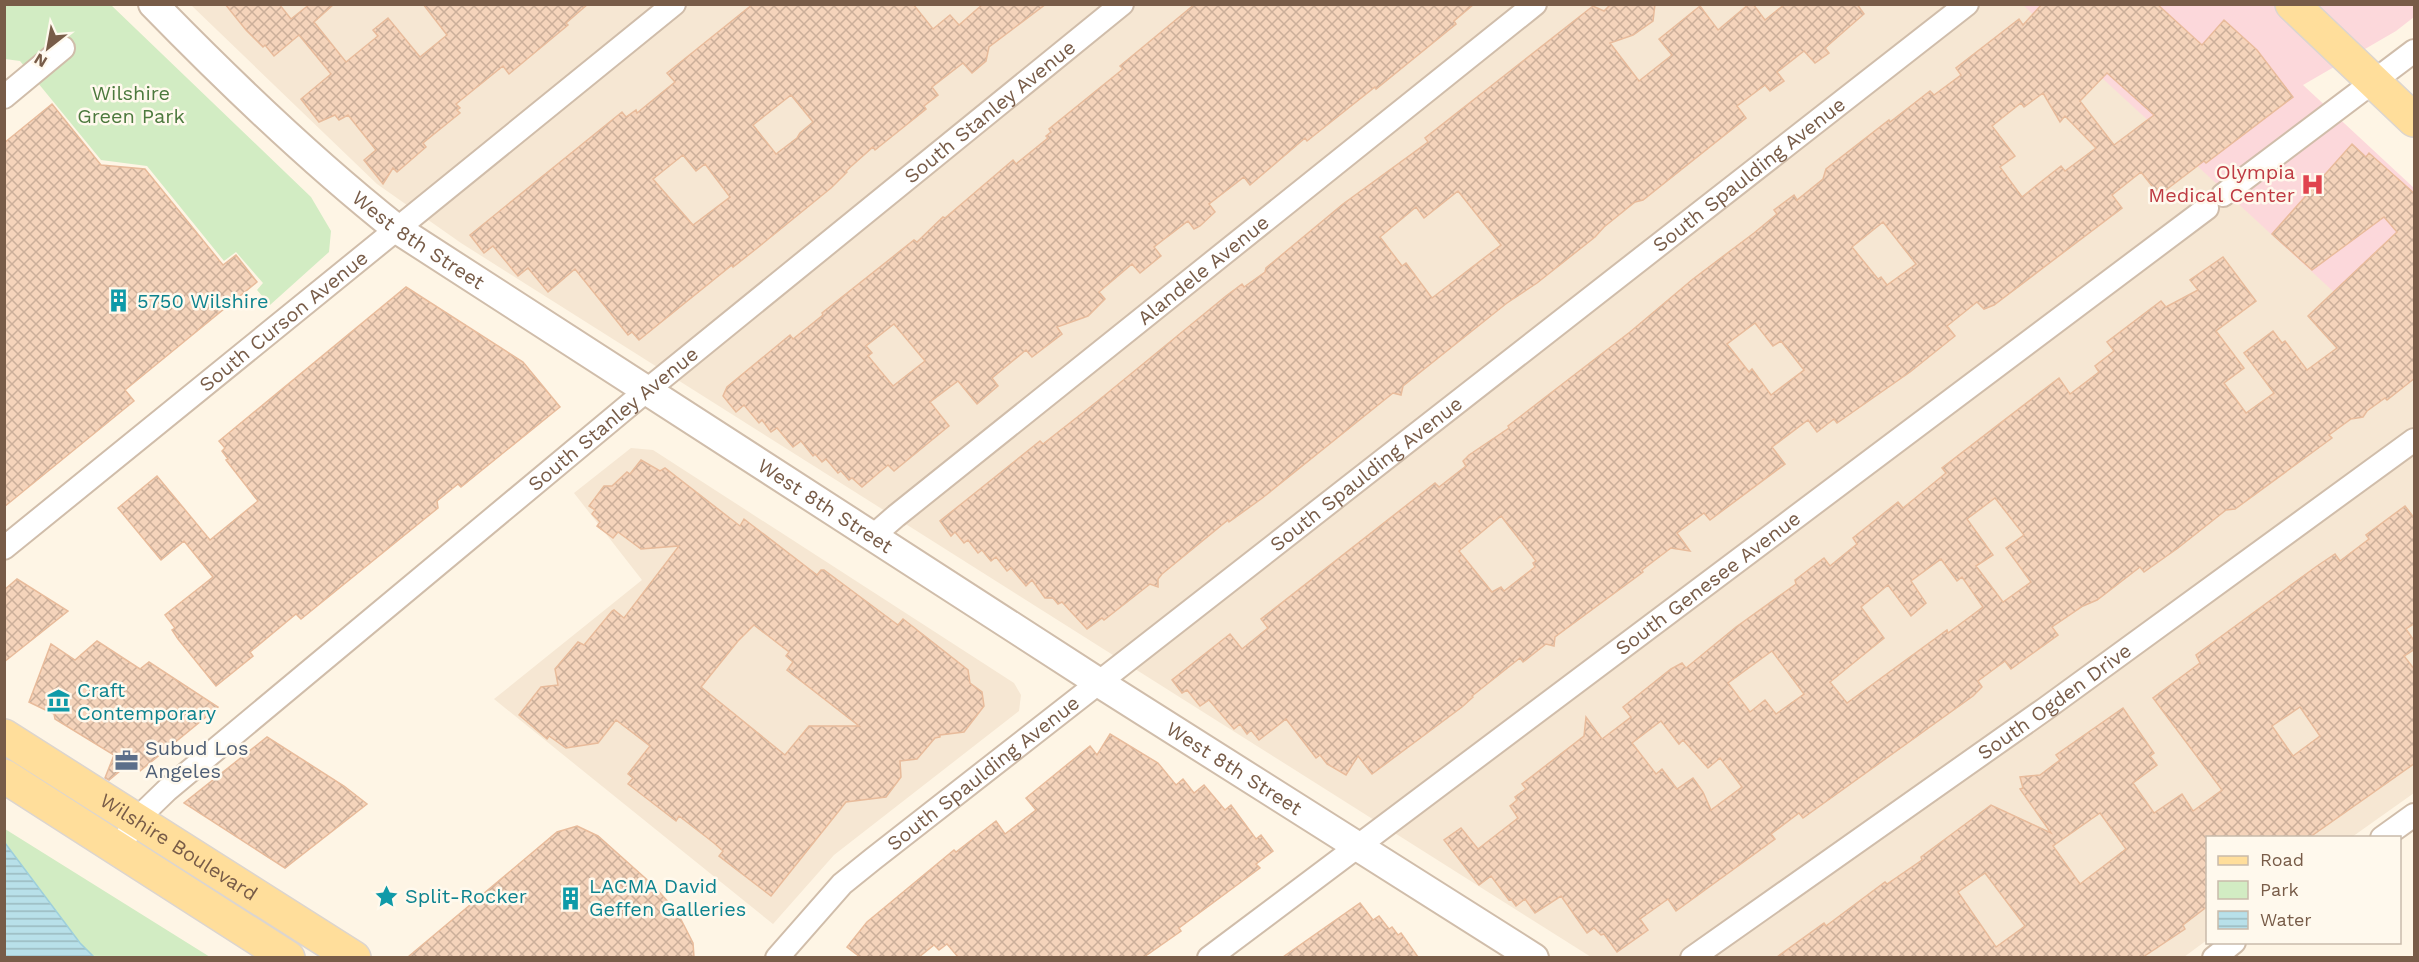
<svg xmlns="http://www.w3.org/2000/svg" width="2419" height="962" viewBox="0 0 2419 962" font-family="'Work Sans',sans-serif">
  <defs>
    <pattern id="water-rules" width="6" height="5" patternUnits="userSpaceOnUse" patternTransform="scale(1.5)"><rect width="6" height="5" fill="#b8e0e9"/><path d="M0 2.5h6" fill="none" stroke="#9ab9bf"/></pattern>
    <pattern id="building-cross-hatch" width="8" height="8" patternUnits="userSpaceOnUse" patternTransform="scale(1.5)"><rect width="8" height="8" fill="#f5d4bb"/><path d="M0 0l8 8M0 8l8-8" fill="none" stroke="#cbaf9a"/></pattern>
  </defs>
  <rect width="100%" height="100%" fill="#fef5e5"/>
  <path fill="#f6e7d3" d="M191,5H2027L2211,171L2414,369V793L2352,837L2208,838L2207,940L2184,957H1591L461,243L377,184Z
    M631,448L653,450L1014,683L1021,695L1019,711L834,855L773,924L494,699L642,580L574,493Z"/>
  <path fill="#fcd8db" d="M2023,5H2414V17L2396,31L2303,85L2414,188V366Z"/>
  <path fill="#d2ecc3" d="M4,5H111L311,197L331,231L329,252L270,305L257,290L263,283L236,252L224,261L147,166L101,160L20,61L5,59Z
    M5,829L210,957H5Z"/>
  <path fill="url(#water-rules)" stroke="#9ecfdb" stroke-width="1.5" d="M5,843L80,943L94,957H5Z"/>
  <path fill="url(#building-cross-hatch)" stroke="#e8bb9b" stroke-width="1.5" fill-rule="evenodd" d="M225,4H279L291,19L310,4H334L314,22L346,62L378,36L373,30L388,18L420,57L447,35L423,4H588L566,23L568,25L509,74L503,66L456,104L460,108L457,110L460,113L423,143L426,147L397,172L393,168L383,184L364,160L376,150L348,115L339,120L335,115L319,122L301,99L331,74L299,35L274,56L265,45L263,47L246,30Z
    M753,4H913L933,29L950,15L959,25L983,4H1046L989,47L986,61L972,73L963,63L932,87L938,95L924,106L926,109L875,150L873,147L846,171L847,172L831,188L756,249L733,267L732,265L639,340L632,332L628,335L575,269L548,292L528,268L518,276L493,246L484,253L470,235L622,112L626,117L636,110L637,113L675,82L667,73ZM791,95L813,122L800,133L797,138L776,154L753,125ZM683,155L696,171L705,164L730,197L693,225L653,179Z
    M1195,4H1474L1454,21L1456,24L1376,89L1375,87L1307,141L1305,138L1250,185L1244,177L1209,204L1215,212L1200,226L1194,229L1188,221L1154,247L1161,256L1140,273L1132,264L1099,292L1105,299L1088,316L1057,327L1062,334L1032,357L1026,350L992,378L998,386L977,404L958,381L930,402L949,426L894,471L888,465L862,487L852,478L849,480L841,471L838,473L826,459L822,462L815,454L813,456L801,441L793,447L777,428L771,432L762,420L759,423L744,405L736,412L723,396L727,387L790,335L793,339L823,315L822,313L914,240L917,242L943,217L945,218L1013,160L1016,164L1048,138L1046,136L1051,132L1049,129L1123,69L1120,66ZM894,324L925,361L893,386L868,356L872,353L866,346Z
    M1611,4H1655L1653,21L1633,35L1610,43L1639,81L1672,55L1659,39L1700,6L1718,30L1749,4H1753L1765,20L1785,4H1857L1864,14L1825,48L1829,53L1815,63L1804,51L1777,72L1784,81L1770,91L1765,85L1737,106L1746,118L1643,200L1635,202L1604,227L1595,237L1537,283L1507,303L1403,386L1401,395L1393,393L1261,499L1229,522L1228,520L1162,574L1158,579V587L1150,584L1104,620L1102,618L1087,629L1062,602L1058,604L1053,598H1045L1032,580L1026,586L1011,568L1007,571L996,557L991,561L982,550L978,553L968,540L964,543L955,532L951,536L940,521L1040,441L1043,444L1099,400L1226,296L1242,284L1244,287L1265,272L1266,268L1343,204L1428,142L1425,138L1593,6L1604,11ZM1458,191L1501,245L1432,298L1406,263L1402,266L1380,237L1416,207L1424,218Z
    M2042,4H2157L2202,45L2224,20L2257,50L2293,97L2206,163L2204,161L2162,193L2159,188L2156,191L2141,172L2112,195L2122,208L1994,305L1984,309L1977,302L1947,326L1955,336L1910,372L1837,423L1834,419L1817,432L1808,420L1772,447L1785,464L1710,520L1704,513L1677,533L1690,551L1671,548L1642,570L1643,572L1555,637L1554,646L1546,644L1523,662L1520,658L1472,696L1473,697L1462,707L1372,774L1358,756L1346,775L1327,764L1320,755L1316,758L1286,719L1259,740L1251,730L1247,734L1240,724L1234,729L1209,700L1200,706L1187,690L1182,693L1172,680L1230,634L1242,649L1268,628L1261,619L1435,483L1439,487L1466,466L1463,461L1469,455L1509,428L1508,426L1630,332L1693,279L1754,233L1777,214L1774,210L1794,195L1797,200L1823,179L1826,169L1889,120L1890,122L1930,91L1934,95L1961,75L1956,68L2019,19L2023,25ZM2107,73L2154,115L2114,145L2080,101ZM2043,93L2060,122L2065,116L2096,148L2065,171L2061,166L2022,197L2000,167L2015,156L1992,126L2021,103L2024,107ZM1883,222L1916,264L1887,285L1881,277L1878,279L1852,247ZM1755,323L1773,346L1781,341L1804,370L1771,395L1752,369L1749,372L1727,344ZM1501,516L1536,561L1533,563L1535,567L1504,591L1501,587L1492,592L1459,551Z
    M52,104L101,165L145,169L223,265L236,255L257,282L125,390L134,401L4,507V143Z
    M2352,144L2366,157L2369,153L2415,194V378L2387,400L2385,398L2367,411L2363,417L2351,419L2329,435L2332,438L2235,509L2226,510L2178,548L2144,572L2140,567L2097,600L2083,606L2052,627L2058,635L2011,669L2005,661L1978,681L1982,687L1973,696L1803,818L1799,813L1771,834L1775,839L1676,911L1668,899L1640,919L1648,930L1617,952L1604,934L1601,935L1594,928L1587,933L1561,896L1535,913L1525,899L1516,906L1511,899L1509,900L1491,876L1479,885L1444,840L1461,828L1478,849L1518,818L1510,806L1517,800L1515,797L1526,789L1522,784L1584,736L1586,717L1602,739L1631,717L1623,707L1671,669L1682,663L1686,668L1736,627L1796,584L1795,580L1824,558L1830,566L1857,544L1853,538L1898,502L1903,508L1946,473L1942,468L2059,378L2070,394L2099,372L2095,366L2114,351L2107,342L2161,301L2166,307L2198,290L2190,280L2223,257L2256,301L2216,331L2244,368L2224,383L2246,413L2274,393L2244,353L2273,331L2282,343L2285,341L2307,370L2337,348L2308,316L2397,232L2384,217L2312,270L2272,234ZM1995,498L2024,535L2006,548L2031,582L2003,602L1976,566L1993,555L1967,519ZM1941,559L1957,581L1962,577L1983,607L1948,633L1947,630L1847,703L1830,682L1884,638L1861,607L1888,585L1911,616L1926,603L1911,581ZM1772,651L1804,694L1776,714L1765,700L1750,712L1728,683ZM1661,721L1679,744L1683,740L1708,768L1720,758L1742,787L1711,810L1703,792L1693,778L1677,789L1662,769L1656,774L1632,743Z
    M406,287L523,362L560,407L461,487L458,484L437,501L438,508L301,619L296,614L250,652L253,656L216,686L178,639L172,630L175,628L165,615L213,577L184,541L161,560L118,508L157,476L210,540L258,501L226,460L228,459L222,451L225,448L219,441Z
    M641,460L660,471L665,468L740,526L744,519L817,575L821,570H824L898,625L903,619L968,670L970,683L982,692L984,706L964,732L940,735V737L935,738L917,759L900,761L901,777L886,797L846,802L771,896L719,856L723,851L714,843L679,816L676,821L628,784L633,778L628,774L650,746L616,720L598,743L566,748L549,736L547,739L519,715L541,687L558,685L555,669L578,642L584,645L612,611L614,610L624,618L679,546L641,549L618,532L613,538L597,526L600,522L592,514L595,510L589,506L604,486H612L627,472L630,474ZM754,625L789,652L786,656L793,662L787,670L859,726H809L785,755L701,687L738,641Z
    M2405,506L2415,519V623L2406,629L2415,642V649L2404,656L2415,670V763L2310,837H2208V906L2183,925L2185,929L2143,957H1777L1824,923L1826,926L1885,882L1887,884L1922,860L1921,857L1991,805L2051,833L2020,789L2023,788L2020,777L2040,775L2060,760L2056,755L2123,708L2154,753L2150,756L2157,765L2133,783L2154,813L2182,794L2193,811L2222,790L2153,698L2200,663L2196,655L2317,566L2335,554L2340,561L2369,539L2366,535ZM2300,707L2320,736L2293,756L2272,726ZM2100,813L2126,849L2080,884L2053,846ZM1985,873L2025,926L1996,947L1958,892Z
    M17,579L68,611L4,662V590Z
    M97,641L140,669L149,662L218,707L140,771L132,761L109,780L105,778L114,755L55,719L54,714L29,702L51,644L75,660Z
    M1110,734L1158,763L1176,785L1183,779L1194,793L1204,785L1225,810L1231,805L1256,839L1261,835L1273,851L1256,864L1260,868L1179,928L1181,931L1144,957H958L947,944L939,950L934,945L919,957H860L847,947L867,922L954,850L956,852L996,821L1005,834L1036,810L1026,798L1090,746L1097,755Z
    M267,737L344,786L367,804L285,868L184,803Z
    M577,826L598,836L654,886L677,912L693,943L694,957H408L557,832Z
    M1360,903L1373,920L1379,916L1389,929L1392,927L1398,935L1401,933L1418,957H1283Z"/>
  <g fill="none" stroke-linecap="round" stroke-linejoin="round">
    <defs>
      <g id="minor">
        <path d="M4,97L63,48"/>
        <path d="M2223,195L2414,51"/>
        <path id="s1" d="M873,536L896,516L1535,4"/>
        <path id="s2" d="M4,548L674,4"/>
        <path d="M2382,838L2414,815"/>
        <path id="s3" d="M119,849L136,820L167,790L646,391L1122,4"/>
        <path id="s4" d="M777,958L842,884L873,859L1967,4"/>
        <path id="s5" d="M1209,958L2207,208"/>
        <path id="s6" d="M1692,958L2045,709L2414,440"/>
        <path d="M2214,958L2234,942"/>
      </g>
      <g id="tertiary">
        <path id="s7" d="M153,4C231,84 310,160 397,229L1098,682L1534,958"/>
      </g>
      <g id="primary">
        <path d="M2292,4L2414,120"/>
        <path id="s8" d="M4,736L354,958"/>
        <path d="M4,776L288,958"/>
      </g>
    </defs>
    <use href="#minor" stroke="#d0bdaa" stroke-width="26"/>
    <use href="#tertiary" stroke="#d0bdaa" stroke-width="32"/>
    <use href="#primary" stroke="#dcd5cf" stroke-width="36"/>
    <use href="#minor" stroke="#fff" stroke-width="22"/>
    <use href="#tertiary" stroke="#fff" stroke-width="28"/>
    <use href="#primary" stroke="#ffde9b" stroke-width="33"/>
  </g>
  <defs>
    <symbol id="hospital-bare" viewBox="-9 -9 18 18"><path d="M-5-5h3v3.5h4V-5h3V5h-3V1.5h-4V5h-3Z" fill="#e0444e" stroke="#fff9ed" stroke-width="2.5" paint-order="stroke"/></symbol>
    <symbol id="building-bare" viewBox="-9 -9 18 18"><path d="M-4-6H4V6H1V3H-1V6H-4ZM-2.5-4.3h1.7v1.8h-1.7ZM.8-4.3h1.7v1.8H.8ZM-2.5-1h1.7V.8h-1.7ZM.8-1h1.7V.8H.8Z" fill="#0f9aa8" stroke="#fff9ed" stroke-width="2.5" paint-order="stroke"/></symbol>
    <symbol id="museum-bare" viewBox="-9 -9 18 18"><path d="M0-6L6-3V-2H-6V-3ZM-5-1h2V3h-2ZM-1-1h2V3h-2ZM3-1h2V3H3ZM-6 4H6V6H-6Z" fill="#0f9aa8" stroke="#fff9ed" stroke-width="2.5" paint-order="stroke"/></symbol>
    <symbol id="office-bare" viewBox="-9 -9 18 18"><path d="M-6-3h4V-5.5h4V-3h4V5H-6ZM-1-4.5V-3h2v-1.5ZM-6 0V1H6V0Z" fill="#5c6f8a" stroke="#fff9ed" stroke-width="2.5" paint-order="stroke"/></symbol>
    <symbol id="sight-bare" viewBox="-9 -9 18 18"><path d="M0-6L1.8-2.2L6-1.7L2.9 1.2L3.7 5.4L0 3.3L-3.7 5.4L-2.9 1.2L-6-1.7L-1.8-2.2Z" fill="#0f9aa8" stroke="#fff9ed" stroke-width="2.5" paint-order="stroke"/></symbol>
  </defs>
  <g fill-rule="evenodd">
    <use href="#hospital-bare" x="2296" y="168" width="33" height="33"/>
    <use href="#building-bare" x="102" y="284" width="33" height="33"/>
    <use href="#museum-bare" x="42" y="684" width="33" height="33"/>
    <use href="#office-bare" x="110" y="744" width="33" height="33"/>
    <use href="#sight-bare" x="370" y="880" width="33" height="33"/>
    <use href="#building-bare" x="554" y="882" width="33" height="33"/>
  </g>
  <g text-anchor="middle" stroke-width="5" stroke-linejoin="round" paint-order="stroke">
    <g font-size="20" fill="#4c793d" stroke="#fff9ed">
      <text x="131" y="100">Wilshire<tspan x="131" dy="23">Green Park</tspan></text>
    </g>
    <g font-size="20" fill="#785c48" stroke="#fff9ed">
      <text dy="7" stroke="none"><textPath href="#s3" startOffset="1143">South Stanley Avenue</textPath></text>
      <text dy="7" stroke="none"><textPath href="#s4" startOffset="1250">South Spaulding Avenue</textPath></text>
      <text dy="7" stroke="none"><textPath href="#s7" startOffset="356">West 8th Street</textPath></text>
      <text dy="7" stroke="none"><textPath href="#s1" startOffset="424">Alandele Avenue</textPath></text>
      <text dy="7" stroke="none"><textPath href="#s2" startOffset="360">South Curson Avenue</textPath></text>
      <text dy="7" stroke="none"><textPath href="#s3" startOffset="657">South Stanley Avenue</textPath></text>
      <text dy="7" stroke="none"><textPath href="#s4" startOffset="764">South Spaulding Avenue</textPath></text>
      <text dy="7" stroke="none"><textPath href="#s7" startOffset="842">West 8th Street</textPath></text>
      <text dy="7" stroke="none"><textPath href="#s5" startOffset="624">South Genesee Avenue</textPath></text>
      <text dy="7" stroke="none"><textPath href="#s6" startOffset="444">South Ogden Drive</textPath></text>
      <text dy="7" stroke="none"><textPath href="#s7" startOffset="1328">West 8th Street</textPath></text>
      <text dy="7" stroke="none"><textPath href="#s4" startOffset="278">South Spaulding Avenue</textPath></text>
      <text dy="7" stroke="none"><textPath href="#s8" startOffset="207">Wilshire Boulevard</textPath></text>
    </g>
    <g font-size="20" fill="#be3a42" stroke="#fff9ed" text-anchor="end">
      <text x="2295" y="179">Olympia<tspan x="2295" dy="23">Medical Center</tspan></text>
    </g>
    <g font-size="20" fill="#0d838f" stroke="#fff9ed" text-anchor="start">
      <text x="137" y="308">5750 Wilshire</text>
      <text x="77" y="697">Craft<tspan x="77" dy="23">Contemporary</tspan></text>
      <text x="589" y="893">LACMA David<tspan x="589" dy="23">Geffen Galleries</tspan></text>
      <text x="405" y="903">Split-Rocker</text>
    </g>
    <g font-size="20" fill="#4e5e75" stroke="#fff9ed" text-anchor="start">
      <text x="145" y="755">Subud Los<tspan x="145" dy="23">Angeles</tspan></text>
    </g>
  </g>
  <rect width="2419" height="962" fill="none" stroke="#785c48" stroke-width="12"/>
  <rect x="2206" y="836" width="195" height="108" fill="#fff9ed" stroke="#c9baab" stroke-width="1.5"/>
  <rect x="2218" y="856" width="30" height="9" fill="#ffde9b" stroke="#c9baab" stroke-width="1.5"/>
  <text x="2260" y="866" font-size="18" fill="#785c48">Road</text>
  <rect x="2218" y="881" width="30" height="18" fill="#d2ecc3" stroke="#c9baab" stroke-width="1.5"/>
  <text x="2260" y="896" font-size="18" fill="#785c48">Park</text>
  <rect x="2218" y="911" width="30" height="18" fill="url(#water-rules)" stroke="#c9baab" stroke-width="1.5"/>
  <text x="2260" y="926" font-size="18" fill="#785c48">Water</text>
  <g transform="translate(48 48) rotate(211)" stroke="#fff9ed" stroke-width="4.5" paint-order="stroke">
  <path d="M0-4.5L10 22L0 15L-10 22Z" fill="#785c48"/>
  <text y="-9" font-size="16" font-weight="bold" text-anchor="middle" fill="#785c48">N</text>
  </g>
</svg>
